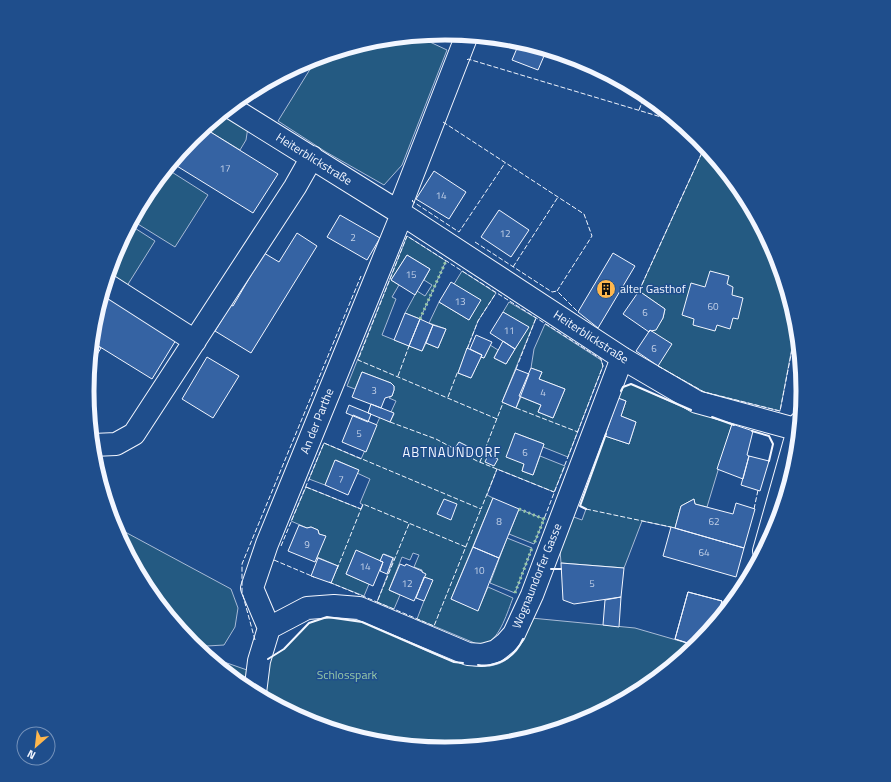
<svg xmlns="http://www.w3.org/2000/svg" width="891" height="782" viewBox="0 0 891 782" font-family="'Titillium Web',sans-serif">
  <rect width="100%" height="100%" fill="#1f4e8c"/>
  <path fill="#245a82" stroke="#a8bbd7" d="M417,36L447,50L402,165L384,185L326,152L278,121L317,58L376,40Z
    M224,112L248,127L246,140L240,150L204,128Z
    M705,146L743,192L776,254L797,321L780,411L704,392L658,366L651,331L656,329L663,318L665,309L639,291Z
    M167,169L208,195L175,247L133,221L148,192Z
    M130,225L155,241L125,289L107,278L115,254Z
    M407,236L446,261L420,319L405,313L417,291L425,296L432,285L424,280L430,269L407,255L391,280L399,285L392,297L396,299L382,335L422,351L426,343L438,348L446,329L429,323L439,302L469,320L480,300L454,284L462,271L496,293L478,321L458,373L471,378L481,357L484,358L490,345L498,350L494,358L506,364L528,327L503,312L509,302L536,318L502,402L516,408L521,397L541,405L538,412L553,418L565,389L539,379L542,372L531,368L534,349L545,324L601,360L603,366L568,457L543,447L544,444L515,433L524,464L522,471L533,475L540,456L565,466L554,492L497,469L487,495L493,498L451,599L478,610L488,587L513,598C508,610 500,639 486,643C483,644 479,644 477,644L417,619L432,580L424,577L422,572V570L414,567L419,555L413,553L410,560L402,557L389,590L400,595L394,609L377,602L394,558L384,554L380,561L356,551L346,574L369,584L364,596L331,583L338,566L317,557L325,536L319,534L318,530L311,527L307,528L291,521L306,487L361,509L363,505L360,503L370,479L357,473L358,470L336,460L325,485L309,479L324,443L361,459L380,417L390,422L394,414L391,412L396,401L389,398L392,396L394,390V386L391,383L362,372L355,389L347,386Z
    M631,384L689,410L732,424L707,507L695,504L694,499L681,506L675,528L642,521L624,568L561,563L560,550L571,516L582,520L586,509L580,506L605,436L629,444L636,422L621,416L626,401L618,398L623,387Z
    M519,509L544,519L534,544L509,534Z
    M114,526L231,589L238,608L235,627L224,645L207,646L188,639L148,590Z
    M507,538L532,548L515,593L490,583Z
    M327,617C339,618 352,618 363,622C398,634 462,677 498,664C518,657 524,635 531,618L635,628L697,646L644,689L582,722L515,742L445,749L375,742L308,722L263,697L266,660L284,649L309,623Z
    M207,656L247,670L245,687Z"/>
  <path fill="#3563a3" stroke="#f2f6ff" d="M520,41L547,49L538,70L512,60Z
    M204,128L278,174L253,213L172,163L193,138Z
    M434,171L466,192L449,219L416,199Z
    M499,210L529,230L511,257L481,237Z
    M340,215L380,238L367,260L327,237Z
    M297,233L317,246L251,353L215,331L231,305L233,306L264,253L279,262Z
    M613,253L635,266L598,328L578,312Z
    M407,255L430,269L415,295L391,280Z
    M710,271L729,276L727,284L733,287L732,295L743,298L738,319L733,318L730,329L717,325L715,331L693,325L694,319L682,315L691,283L705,287Z
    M451,282L481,300L469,320L439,302Z
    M639,291L665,309L663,318L656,330L651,331L650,330L649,332L623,314Z
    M103,294L176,340L152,379L92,342L94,321Z
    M503,312L529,327L515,349L490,333Z
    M405,313L420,319L409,346L394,340Z
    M420,319L433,325L422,351L409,346Z
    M433,325L446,329L438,348L426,343Z
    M650,330L672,344L658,366L636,351Z
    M476,335L492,342L484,358L481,357L482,355L470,349Z
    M503,341L515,349L506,364L494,358Z
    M92,342L101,348L90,366Z
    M467,348L482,355L471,378L458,373Z
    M207,357L239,376L213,418L182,399Z
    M531,368L542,372L539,379L565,389L553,418L538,412L541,405L519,396Z
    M516,369L529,374L516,408L502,402Z
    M362,372L391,383L394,386V390L392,396L385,398L381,408L352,397Z
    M89,375L93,377L88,385Z
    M618,398L626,401L621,416L636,422L629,444L605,436Z
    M371,404L394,413L390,422L368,413Z
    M349,405L371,414L368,422L346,413Z
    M353,415L377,425L366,452L342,442Z
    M732,424L753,431L747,455L749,456L743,479L717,469Z
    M515,433L544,444L533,475L522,471L524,464L506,457Z
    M459,442L473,449L470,455L455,448Z
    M488,455L498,459L494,466L485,462Z
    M749,456L769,461L760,491L741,485Z
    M335,460L359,470L348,495L325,485Z
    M493,498L519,509L499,558L473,547Z
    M444,499L457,504L451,520L437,514Z
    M694,499L695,504L733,514L736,503L755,509L744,548L675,528L681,506Z
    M299,525L307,528L311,527L318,530L319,534L326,536L315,562L288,551Z
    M671,527L744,548L736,577L663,556Z
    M473,547L499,558L478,611L451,599Z
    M356,550L383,562L373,586L346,574Z
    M383,554L393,558L387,574L380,571L383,562L380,561Z
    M318,558L338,566L331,583L311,576Z
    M561,563L624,568L621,597L574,604L563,600Z
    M400,564L405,566L406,564L422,571V572L426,574L414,601L389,590Z
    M424,577L433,580L424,601L416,598Z
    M688,592L722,601L716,623L697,646L675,639Z
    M688,592L722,601L716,623L697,646L675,639Z
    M621,597L619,627L603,625L605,600Z"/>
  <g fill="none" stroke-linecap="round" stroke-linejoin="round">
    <defs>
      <path id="minor" d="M230,107L402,214L622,358L697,402L799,430
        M398,212L467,35
        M106,284L195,341
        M93,445L116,444L134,434L295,187L312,157
        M764,551L800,423
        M269,628L307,608L334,606L359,608L468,654L482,655L496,651L506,643L514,634L532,595L622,358
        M269,628L252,588L267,544L402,214
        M255,693L259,661L269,628"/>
    </defs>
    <use href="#minor" stroke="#f2f6ff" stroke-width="24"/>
    <use href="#minor" stroke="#1f4e8c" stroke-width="22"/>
    <path stroke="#97c8a6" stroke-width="3" stroke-dasharray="2 3" stroke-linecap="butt" d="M420,319L446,261
      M519,509L544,519L534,544
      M515,593L532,548"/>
    <path stroke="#f2f6ff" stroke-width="1" stroke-dasharray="5 2" stroke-linecap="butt" d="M467,60L468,59L681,123
      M639,110L645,94
      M443,122L584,214L592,236L557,291L578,312
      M413,200L412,201L459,232L505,163
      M475,242L552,292L557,291
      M513,267L558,197
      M639,291L705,146
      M467,349L478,321L496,293
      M658,366L704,392L780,411L797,324
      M516,369L536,318
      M398,376L409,346
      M448,397L458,371
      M516,408L578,432
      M497,419L358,360L407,236L601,359L603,366L544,519
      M390,422L436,439L477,461L554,492
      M95,462L98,464L96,467
      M480,462L503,403
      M306,487L361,509L337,569
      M361,509L363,504L466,547
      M586,509L671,527
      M754,509L758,490
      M409,524L377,602L434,626L481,509
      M281,546L324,443L481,509L497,469
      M274,560L314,577
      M329,582L377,602
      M255,640L242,592V564L361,276"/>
    <path stroke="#f2f6ff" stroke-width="2" d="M621,391L623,387L631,384L691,410
      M712,417L734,425
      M752,431L769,436L773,444L769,461
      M586,509L580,506L606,434
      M551,569H561
      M268,659L284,649L309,623L327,617L362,622L454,662L463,663
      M478,665C497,668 515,657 523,639"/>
  </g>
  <defs>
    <symbol id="building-disc" viewBox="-11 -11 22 22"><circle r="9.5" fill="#ffb74d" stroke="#1f4e8c"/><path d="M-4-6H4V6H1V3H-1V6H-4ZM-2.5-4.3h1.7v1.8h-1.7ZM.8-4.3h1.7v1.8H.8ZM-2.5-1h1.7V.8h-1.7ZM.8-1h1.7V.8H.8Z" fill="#111"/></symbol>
  </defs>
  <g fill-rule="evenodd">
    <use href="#building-disc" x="595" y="278" width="22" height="22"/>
  </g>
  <g text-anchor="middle" stroke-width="3" stroke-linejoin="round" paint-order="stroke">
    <g font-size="10" fill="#c3d1e8">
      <text x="225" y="172">17</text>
      <text x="441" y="199">14</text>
      <text x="505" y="237">12</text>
      <text x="353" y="241">2</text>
      <text x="411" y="278">15</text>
      <text x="460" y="305">13</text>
      <text x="713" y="310">60</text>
      <text x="645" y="316">6</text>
      <text x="509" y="334">11</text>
      <text x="654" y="352">6</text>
      <text x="374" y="394">3</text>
      <text x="543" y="396">4</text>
      <text x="359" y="437">5</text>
      <text x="525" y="456">6</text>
      <text x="341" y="483">7</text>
      <text x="499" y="525">8</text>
      <text x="714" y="525">62</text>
      <text x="307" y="548">9</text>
      <text x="704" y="556">64</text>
      <text x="365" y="570">14</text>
      <text x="479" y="574">10</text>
      <text x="407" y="587">12</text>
      <text x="592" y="587">5</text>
    </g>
    <g font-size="12" fill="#f2f6ff" stroke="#1f4e8c">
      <text transform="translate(314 159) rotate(32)" y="4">Heiterblickstraße</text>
      <text transform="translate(591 337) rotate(33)" y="4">Heiterblickstraße</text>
      <text transform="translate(317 421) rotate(-68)" y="4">An der Parthe</text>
      <text transform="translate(537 576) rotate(-68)" y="4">Wognaundorfer Gasse</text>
    </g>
    <g font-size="12" fill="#f2f6ff" stroke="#1f4e8c" text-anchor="start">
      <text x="620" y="293">alter Gasthof</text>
    </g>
    <g font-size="12" fill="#97c8a6" stroke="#1f4e8c">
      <text x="347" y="679">Schlosspark</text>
    </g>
    <g font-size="13" letter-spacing="1" fill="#f2f6ff" stroke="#1f4e8c">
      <text x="452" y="457">ABTNAUNDORF</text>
    </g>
  </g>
  <path d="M0 0H891V782H0ZM94 391a351 351 0 1 1 702 0a351 351 0 1 1-702 0Z" fill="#1f4e8c" fill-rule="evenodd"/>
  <path fill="none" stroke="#f2f6ff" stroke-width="5" d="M94 391a351 351 0 1 1 702 0a351 351 0 1 1-702 0Z"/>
  <g transform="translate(36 746) rotate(208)"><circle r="19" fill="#1f4e8c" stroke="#7391ba"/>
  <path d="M0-3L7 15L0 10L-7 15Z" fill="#ffb74d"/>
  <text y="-6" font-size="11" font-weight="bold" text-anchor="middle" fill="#f2f6ff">N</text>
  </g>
</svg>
